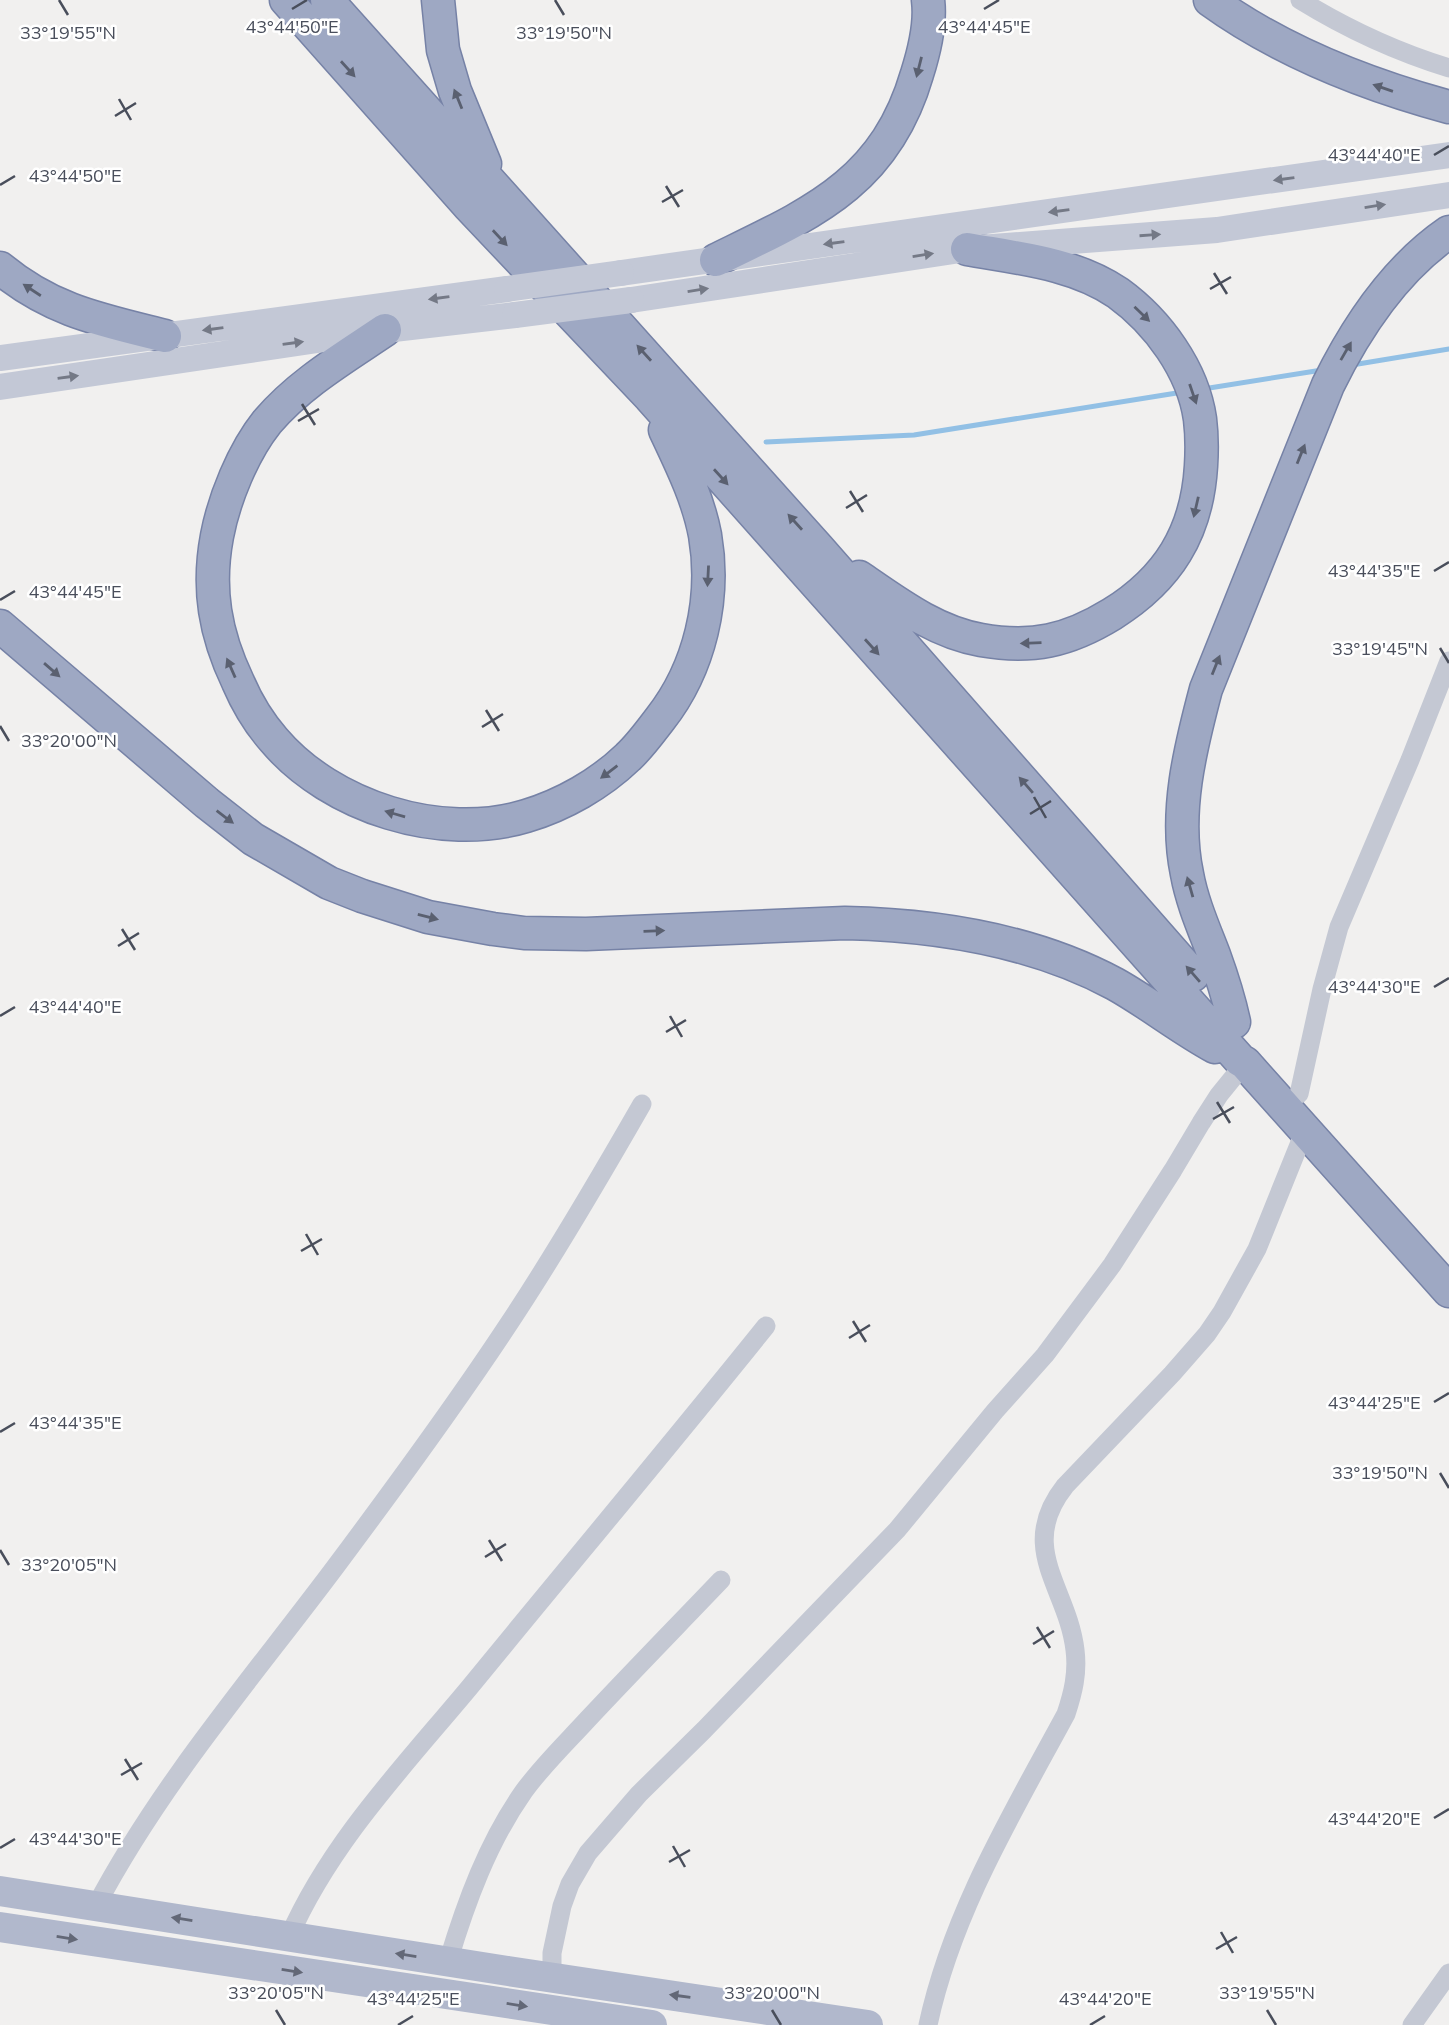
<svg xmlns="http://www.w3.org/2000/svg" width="1449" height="2025" viewBox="0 0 1449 2025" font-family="Mulish,sans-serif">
  <rect width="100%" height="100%" fill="#f1f0ef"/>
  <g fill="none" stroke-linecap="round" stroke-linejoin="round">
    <path stroke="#92c0e5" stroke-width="5" d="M1352,365L1449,349
      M1203,389L1322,370
      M766,442L914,435L1183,392"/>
    <defs>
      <path id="trunk" d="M286,0L468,205L650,397L1240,1060L1245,1063L1449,1291
        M327,0L818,548L1193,975
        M438,0L443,50L455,91L485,164
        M1210,0C1282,52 1364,84 1449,107
        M716,260C810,214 885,184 917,74C924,52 931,23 928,0
        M0,268C52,311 101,320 165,336
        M385,330C345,357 299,384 267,422C243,452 224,499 217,536C207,589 215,634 238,682C247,703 259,723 274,740C331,807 441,842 526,816C563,805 600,784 628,757C640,746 650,732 660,719C700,668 716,599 705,535C698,498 681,464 665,430
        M859,577C897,603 935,632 981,640C1032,649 1068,641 1112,614C1168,579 1197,533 1201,466C1202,450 1202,435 1200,419C1193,370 1158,322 1118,293C1074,263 1018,258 967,249
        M0,626L207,803L253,839L329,883L362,896L428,917L493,929L524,933L586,934L845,923C937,925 1033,940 1115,984C1149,1003 1180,1028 1215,1047
        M1234,1022C1229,999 1222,977 1214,955C1204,929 1192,902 1187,874C1174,813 1190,749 1206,689L1328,385C1357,326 1395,269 1449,232"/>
    </defs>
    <use href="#trunk" stroke="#7682a6" stroke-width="35"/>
    <path stroke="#c4c8d3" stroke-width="19" d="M1300,0C1347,29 1397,52 1449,68
      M1299,1094L1322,989L1339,927L1410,760L1449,661
      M96,1906C161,1783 253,1677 336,1566C395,1487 454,1407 508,1325C556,1253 599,1179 642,1104
      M289,1937C330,1843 404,1766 469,1688C568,1567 668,1448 766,1326
      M448,1962C466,1902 488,1842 524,1791C543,1765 566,1743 588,1719C632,1672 677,1626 721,1580
      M552,1977V1953L562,1906L570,1884L588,1853L639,1794L704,1730L897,1530L995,1411L1045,1355L1112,1265L1173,1170L1201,1123L1219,1095L1245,1063
      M928,2025C952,1913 1012,1814 1066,1714C1073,1693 1078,1673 1075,1650C1068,1588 1016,1548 1065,1486L1172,1374L1207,1334L1222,1312L1257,1249L1305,1130
      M1412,2025L1449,1973"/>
    <path stroke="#c3c8d6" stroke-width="26" d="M621,273L1449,155
      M631,300L967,249L1217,230L1449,195
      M0,358L507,289
      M0,387L385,330L515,315"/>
    <path stroke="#b1b8cc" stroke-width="30" d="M0,1891L508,1971L868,2025
      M0,1927L652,2025"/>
    <use href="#trunk" stroke="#9ea8c3" stroke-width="32"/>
    <path stroke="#c3c8d6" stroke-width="26" d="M507,289L621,273
      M515,315L631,300"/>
  </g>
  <defs><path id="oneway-solid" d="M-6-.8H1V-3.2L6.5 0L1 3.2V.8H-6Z" transform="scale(1.75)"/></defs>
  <g fill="#5a6070">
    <use href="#oneway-solid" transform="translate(919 67) rotate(104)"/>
    <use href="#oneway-solid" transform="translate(348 69) rotate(48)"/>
    <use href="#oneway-solid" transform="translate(1383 88) rotate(-161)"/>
    <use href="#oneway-solid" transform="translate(458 99) rotate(-112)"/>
    <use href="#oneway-solid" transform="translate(500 238) rotate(47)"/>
    <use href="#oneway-solid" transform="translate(32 290) rotate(-147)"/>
    <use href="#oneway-solid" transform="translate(1142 314) rotate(44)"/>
    <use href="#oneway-solid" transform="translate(1346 351) rotate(-60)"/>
    <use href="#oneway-solid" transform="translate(644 353) rotate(-132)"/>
    <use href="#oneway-solid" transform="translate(1193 394) rotate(71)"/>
    <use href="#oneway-solid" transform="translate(1301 454) rotate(-68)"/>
    <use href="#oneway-solid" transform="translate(721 477) rotate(48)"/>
    <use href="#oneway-solid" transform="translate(1196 507) rotate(103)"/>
    <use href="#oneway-solid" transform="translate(795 522) rotate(-132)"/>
    <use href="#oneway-solid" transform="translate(708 576) rotate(93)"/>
    <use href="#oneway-solid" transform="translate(1031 643) rotate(178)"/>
    <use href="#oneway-solid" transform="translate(872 647) rotate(48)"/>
    <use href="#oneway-solid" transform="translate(1216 665) rotate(-68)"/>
    <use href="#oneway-solid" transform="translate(231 668) rotate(-114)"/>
    <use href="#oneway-solid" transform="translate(52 670) rotate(41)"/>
    <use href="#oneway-solid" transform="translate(609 772) rotate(143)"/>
    <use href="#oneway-solid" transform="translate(1026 785) rotate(-131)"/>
    <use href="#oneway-solid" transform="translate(395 814) rotate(-164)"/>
    <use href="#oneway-solid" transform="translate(225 817) rotate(37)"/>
    <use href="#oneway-solid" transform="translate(1190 887) rotate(-106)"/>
    <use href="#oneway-solid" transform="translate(428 917) rotate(14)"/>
    <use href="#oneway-solid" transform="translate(654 931) rotate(-2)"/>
    <use href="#oneway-solid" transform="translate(1193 974) rotate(-131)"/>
  </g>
  <g fill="#747986">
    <use href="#oneway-solid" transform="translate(1284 179) rotate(172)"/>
    <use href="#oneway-solid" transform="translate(1375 206) rotate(-9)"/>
    <use href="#oneway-solid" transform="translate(1059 211) rotate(172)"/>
    <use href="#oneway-solid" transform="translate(1150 235) rotate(-4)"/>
    <use href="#oneway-solid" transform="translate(834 243) rotate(172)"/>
    <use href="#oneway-solid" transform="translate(923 255) rotate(-9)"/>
    <use href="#oneway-solid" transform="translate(698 290) rotate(-9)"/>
    <use href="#oneway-solid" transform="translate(439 298) rotate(172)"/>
    <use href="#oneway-solid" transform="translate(213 329) rotate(172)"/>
    <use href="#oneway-solid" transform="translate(293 343) rotate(-8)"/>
    <use href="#oneway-solid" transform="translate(68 377) rotate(-8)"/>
  </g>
  <g fill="#636877">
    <use href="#oneway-solid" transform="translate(182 1919) rotate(-171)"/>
    <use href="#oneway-solid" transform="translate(67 1938) rotate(9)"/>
    <use href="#oneway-solid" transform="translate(406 1955) rotate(-171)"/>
    <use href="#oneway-solid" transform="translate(292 1971) rotate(9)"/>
    <use href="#oneway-solid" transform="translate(680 1996) rotate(-172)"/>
    <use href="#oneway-solid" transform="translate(517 2005) rotate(9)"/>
  </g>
  <path fill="none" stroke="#494e5b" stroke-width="2.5" d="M59,0L68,15M555,0L564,15M292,9L307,0M984,9L999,0M119,99L131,120M115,116L136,103M1434,155L1449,146M0,185L15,176M666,186L679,207M662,202L683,190M1214,273L1227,294M1210,289L1231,277M302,404L315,425M298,421L319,409M850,491L863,512M846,508L867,495M1434,571L1449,562M0,600L15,591M1440,648L1449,663M486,710L499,731M0,726L9,741M482,727L503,714M1034,797L1046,818M1030,814L1051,801M122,929L135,950M118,946L139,933M1434,987L1449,978M0,1016L15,1007M670,1016L682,1037M666,1032L686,1020M1217,1102L1230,1123M1213,1119L1234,1107M306,1234L318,1255M301,1251L322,1239M853,1321L866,1342M849,1338L870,1325M1434,1402L1449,1393M0,1432L15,1423M1440,1473L1449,1488M489,1540L502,1561M0,1550L9,1565M485,1557L506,1544M1037,1627L1050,1648M1033,1644L1054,1631M125,1759L138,1780M121,1775L142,1763M1434,1818L1449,1809M673,1846L685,1867M0,1848L15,1839M669,1862L690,1850M1221,1932L1233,1953M1216,1949L1237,1937M276,2010L285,2025M772,2010L781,2025M1267,2010L1276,2025M398,2025L413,2016M1090,2025L1105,2016"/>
  <g font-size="18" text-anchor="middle" fill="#494e5b" stroke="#fff" stroke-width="5" stroke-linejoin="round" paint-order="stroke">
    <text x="984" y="33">43°44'45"E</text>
    <text x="292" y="33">43°44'50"E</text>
    <text x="68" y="39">33°19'55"N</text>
    <text x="564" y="39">33°19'50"N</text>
    <text x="1374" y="161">43°44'40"E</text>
    <text x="75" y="182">43°44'50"E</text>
    <text x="1374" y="577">43°44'35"E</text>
    <text x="75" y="598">43°44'45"E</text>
    <text x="1380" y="655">33°19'45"N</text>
    <text x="69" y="747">33°20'00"N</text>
    <text x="1374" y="993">43°44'30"E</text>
    <text x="75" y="1013">43°44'40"E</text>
    <text x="1374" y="1409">43°44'25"E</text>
    <text x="75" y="1429">43°44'35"E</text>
    <text x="1380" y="1479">33°19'50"N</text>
    <text x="69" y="1571">33°20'05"N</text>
    <text x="1374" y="1825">43°44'20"E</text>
    <text x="75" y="1845">43°44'30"E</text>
    <text x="276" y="1999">33°20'05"N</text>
    <text x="772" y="1999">33°20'00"N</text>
    <text x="1267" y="1999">33°19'55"N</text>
    <text x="413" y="2005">43°44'25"E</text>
    <text x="1105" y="2005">43°44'20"E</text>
  </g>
</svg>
